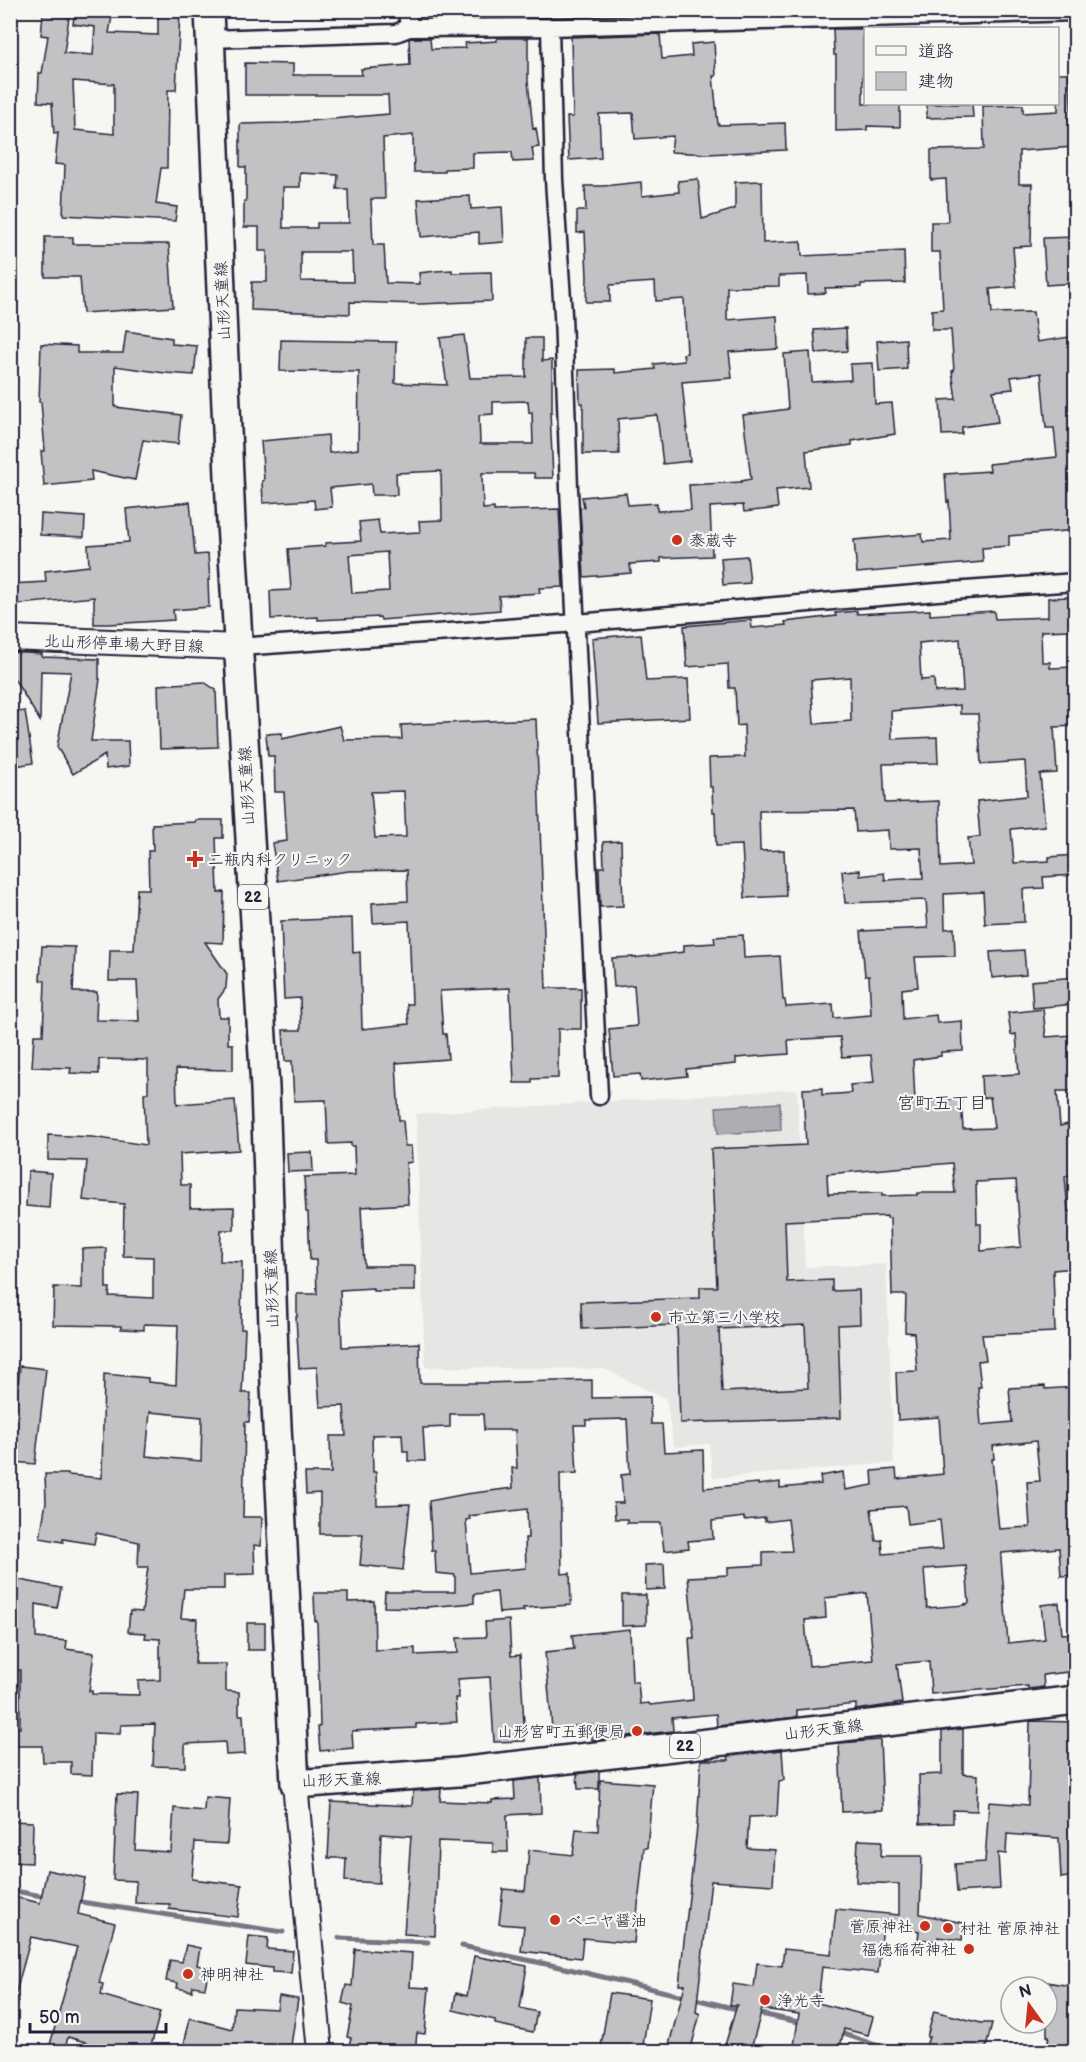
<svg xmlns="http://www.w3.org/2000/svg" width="1086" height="2062" viewBox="0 0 1086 2062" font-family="'Balsamiq Sans','Klee One',sans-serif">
  <rect width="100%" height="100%" fill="#f6f6f2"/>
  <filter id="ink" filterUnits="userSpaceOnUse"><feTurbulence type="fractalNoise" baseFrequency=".0167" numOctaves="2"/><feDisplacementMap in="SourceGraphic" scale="12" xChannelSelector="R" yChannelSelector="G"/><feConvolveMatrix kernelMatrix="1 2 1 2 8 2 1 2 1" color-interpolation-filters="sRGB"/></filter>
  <g filter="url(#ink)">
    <path fill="#e6e6e4" d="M797,1089L805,1267L886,1264L894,1463L713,1478L709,1444L674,1447L666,1399L604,1369L425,1367L416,1114Z"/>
    <path fill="#adadb3" stroke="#757583" stroke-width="1.5" d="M780,1103L781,1130L718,1134L716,1107Z"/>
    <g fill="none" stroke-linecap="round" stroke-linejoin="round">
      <path stroke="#757583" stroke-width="5" d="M10,1890L47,1897
        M74,1901L283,1932
        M339,1938L428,1942
        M462,1946L565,1968L741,2010
        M756,2013L803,2023
        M838,2032L896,2052"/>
    </g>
    <path fill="#c2c2c4" stroke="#22223b" stroke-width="1.5" fill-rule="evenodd" d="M75,10H113L109,33L158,35V12L180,13L176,90H168L167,168H161L156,204L177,207L175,221L63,215L65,165L55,164L58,133L54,134L52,103L38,102L39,73H42L48,36L41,35L43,14L69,17L64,53L93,55L95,27L73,24ZM73,81L114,84V134L75,130Z
      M833,29H863V104H900V127L867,126V130L836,131V55H834Z
      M660,34L662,59L692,56L691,44L714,42L716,76H713L718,125L785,123L786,150L708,154L671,152L673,136L635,139L633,113L599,114L601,158L569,160L567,117H573L571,37Z
      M411,38H430L431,49L466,48L465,43L497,41V38H528V81L533,129L536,128L539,147L532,148L534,161L513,162L512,152L473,153V168L445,169V172H414L413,135L383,138L385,199H371L373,245H384L386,283L420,284L419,273L436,271L452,270V273L491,272L492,301L420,304L350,302V314L251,310L252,282H267V251H259V227H244V201H246V167H240V124L285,123L389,114L388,95H245V63L293,64V75H362L361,69L410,65L409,39ZM300,173L338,175L337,189H348L349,223H317V228H283V187H300ZM301,252H352L353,282L301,281Z
      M1058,73H1069L1074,147L1019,151V184H1032L1031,246L1013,247L1016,287L990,289L992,313L1033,312L1037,342L1076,336V530L1009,536V546L982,548L983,562L857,573L854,540L922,534L923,542L951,540L949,501L947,502L945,474L990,471L989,464L1057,457L1054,428H1046L1041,373L1011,377L1013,389L993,391L998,422L962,427V434L942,435L940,400L956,399L952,371H954L951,330H932V310L943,309L940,252H931V222H948L946,179L931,180V150L984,149L983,106L1023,105V113L1058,111Z
      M927,104H972L973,117L927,118Z
      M698,179L702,219L735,209V182L762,181L763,243L801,241L802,256L904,251L905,283L861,284V287L825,288L826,293L808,294L807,275L779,276V286L727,287V320L777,316L778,349L729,352L732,378L682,382L690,461L663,464L657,415L618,419L619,454H583V403H580L579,370L615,369V373L655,369L654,364L684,361L683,354L687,353L684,299L656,301L655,282L610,285V302H586L587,277L585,232L577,233V211H586L585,186H603L641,182L642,196L679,192L678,181Z
      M470,196L471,209L502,207L504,242L479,244V232L421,237L418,199Z
      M45,237H73V244H169L173,307L83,313L80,277H45Z
      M1076,237V283L1046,285L1043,238Z
      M846,328L847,351L816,353L814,330Z
      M126,331L172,338V344L197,346L194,375L165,373L115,366V407L181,415L178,444L143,440L135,480L91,471L92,481L44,486L41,451H45L41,402H39L41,344L77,346V353H123Z
      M464,335L470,378L526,377V338H542V361L552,360V412H550L553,478H535L534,473H482L483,509L494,508V511L559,509L563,587L539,588L540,593L499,596L500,610L381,620L380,617L318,620V617L271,619L270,591L291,590L288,549L325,546V543L361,541L359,522L378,520L380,534L420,532L419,521L442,520L441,471L396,473L397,495H372L371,484L330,488L332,507L315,509L314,500L263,503L262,481L264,480L261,441L328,435L329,453L358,449L359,372L280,371L281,340L396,342L395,383L447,385L440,338ZM528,401L529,413L532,412L533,444H480L479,415L493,414V402ZM387,552L389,591L352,593L349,555Z
      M906,339L907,369L879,371L877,341Z
      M810,352L812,382L851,380L850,364L873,363L875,404L892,403L895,434L852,441V445L806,451L809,487L776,490L778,508L744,512L743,505L710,507L712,556L661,558V562L630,564L631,573L584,577L580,508L584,507L582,497L626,493L628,505L657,503V511L691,510L689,485L741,482V481L751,479L743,415L788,409L784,354Z
      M190,502L195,555L208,554L210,580H208L209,607L173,610L174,620L109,624H94V597L10,605V584L46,582L45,571L89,566L88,545L129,542L126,509Z
      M41,514L85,517L84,537L40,535Z
      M747,556L750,583L723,585L721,558Z
      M1069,597L1070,630L1041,631L1042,662H1050V668L1076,667V726L1054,727L1057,773L1040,774L1045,826L1011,829L1014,863L1049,861V857L1076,855V875L1043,877L1044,888L1023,889L1024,922L985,924L983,892L944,894L945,929L954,928L955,956L915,957L918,987L902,989L903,1019L936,1015L937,1023L962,1021L963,1051L941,1052V1056L913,1060L915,1102L961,1099L963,1129L994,1128L990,1097L982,1098L981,1076L1019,1074L1016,1034L1011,1035L1008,1013L1043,1009L1046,1037L1073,1035L1075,1091H1057L1060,1126L1076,1122V1175L1065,1176L1068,1212L1076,1211V1268L1053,1270L1055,1332L982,1335L986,1360L978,1361L981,1387H978L981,1425L1012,1422L1009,1388L1045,1386V1389L1076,1387V1412H1068L1071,1440H1076V1504H1072L1076,1575L1061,1576L1059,1548L1002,1553L1001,1559L1008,1643L1045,1639L1041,1605L1059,1603L1062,1634L1076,1633V1671L1043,1675L1044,1687L1028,1689V1686L931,1694L929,1661L897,1664L902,1703L856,1710V1704L797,1710V1717L717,1726L716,1714L672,1718L673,1731L592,1740V1725L552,1728L545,1652L574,1649L572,1635L630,1629L632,1682H638L640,1704L649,1703L650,1705L693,1700L689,1638H694L688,1577L728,1575V1567L763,1565V1552L792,1551L788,1519L765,1522V1518L744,1520V1517L712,1521L713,1539L688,1541L689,1548L664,1551L661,1523H627V1519H615L614,1503H623L621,1475L630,1474L627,1419L586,1420V1425H574L577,1473L560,1474L562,1574L570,1573L571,1605L523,1608L524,1611L499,1613L497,1592L474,1594V1603L427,1607V1608L384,1607L385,1592H455V1575L436,1573L435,1551H432L429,1501L466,1494L513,1488L512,1468H517L515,1430H484L483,1414H450V1427L423,1428L425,1461H408V1451H403L402,1434L372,1435L373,1472H376L377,1505L410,1504L403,1570L360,1565L363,1534H320V1493L306,1494L305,1473H331L330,1436H346L344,1406L320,1407L317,1367L299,1368L296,1317H297V1294H317L316,1260H310L308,1212H306L304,1177L355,1175L354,1146H351V1143L328,1144L326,1100L294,1101L292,1061H285L283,1030H301L300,998L284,999L281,921L352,918L353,953L360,952L362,1029L409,1024L407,1004H412L409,921L373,923L372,903L408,901L407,870L349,871L278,881L272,843L287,841L284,792H275L274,756H268L266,734L282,733V739L340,726L344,740L402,739L401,725L536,719L546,988H581V1029H558V1078L532,1079V1083H514L510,988L440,991L443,1034H446L448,1059L396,1063L399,1120H403L405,1146H411L412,1162L406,1163L408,1204L361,1207L364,1266H415V1291H373V1288L340,1290L342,1347L419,1343L420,1383H483L592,1380V1398L650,1397L651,1424H662L664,1452L703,1450L704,1488L758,1483V1485L780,1482V1488L821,1484L820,1476L843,1472L845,1490L873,1485L872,1471L896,1469L897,1479L943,1474L939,1417L898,1420L896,1372L917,1371L914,1333L905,1332L906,1295H892L890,1218H887V1216L785,1221L787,1282L832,1280V1291L859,1290L860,1324L838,1325L841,1418L680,1423L677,1325L582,1329L581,1302L700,1298V1287H717L711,1149L806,1145L803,1089L822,1088V1095L851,1093L850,1085L874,1083L871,1055L842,1057L840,1037L788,1040L789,1054L736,1058V1064L686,1069L687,1076L641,1081L640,1074L613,1076L609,1029L637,1026L634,985L614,987L612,958L633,957V958L684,952V945L715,943L714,937L743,935L744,958L780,956L783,1000H785L786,1007L833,1004L834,1018L871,1015L869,976H865L861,931L928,928L926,900L845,903L842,871L860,870V876L884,873L885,880L923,878L921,848L889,849L888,830L856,832L854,810L759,811L760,851L784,850L786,896L745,898L742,845L716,846L715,812H713L712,787H710L709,758L745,757L744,725L737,726L735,688H729L728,664L687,667L684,626L751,620L752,628L786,625L785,622L836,616L835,613L857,611V614L930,610V615L994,611L995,619L1048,617V598ZM960,639L963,691L935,692L934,679L921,680L919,643ZM850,677L851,721L814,724L811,680ZM960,705V714H978L981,764L1025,761L1027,796L977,801L980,837L968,838L971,865L941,867L939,801L885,803L883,764L938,763L937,737L892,739L891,711ZM404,791L406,837L375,838L371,792ZM952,1163L955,1193H917V1195L882,1196V1193L828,1194L827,1174ZM1016,1180L1021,1247L981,1251V1224H977L976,1182ZM805,1325L808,1388L722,1392L719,1329ZM1036,1441L1040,1481L1027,1482L1030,1527L999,1529L992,1459H994L993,1446ZM906,1506L908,1524L940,1520L943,1549L883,1554L882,1540L876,1541L871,1509ZM527,1509L528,1538H525L526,1568L470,1573L466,1520L470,1519L469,1516ZM966,1566L969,1603L965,1604L966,1605L927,1608L924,1569ZM867,1593L873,1660L809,1666L805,1620L826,1618L825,1598Z
      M641,634L646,681L688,679L690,718L598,723L592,638Z
      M10,652L42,654V657L99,659V679H100L91,741H128L129,766L106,769L105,755L73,774L57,747L71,672L41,671L40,721L10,672Z
      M204,682L216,690L218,747L160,749L158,685Z
      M25,711L33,763L10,767V713Z
      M195,820H223V838H216L218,893L224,892L223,943L205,942L227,974L226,988L218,999L219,1017H228V1044H233V1070L176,1069L177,1104L235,1100L239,1150L180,1154L181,1185H190V1208L234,1207V1230H221L220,1261L242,1262L241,1329H245L242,1393H251L249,1422H245L243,1517H262L261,1546L254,1545L255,1574L224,1575V1589H184L181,1618L197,1619L195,1664H226V1691L239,1692V1715H243L245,1754L226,1755L225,1742L185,1744V1767L153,1766L155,1724L121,1725L120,1734L93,1733L92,1775L71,1774V1762H43L42,1746H10V1728H20V1670H16V1664H10V1578L61,1588L57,1608L36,1604V1638L67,1641L66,1649L94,1653L89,1691H92V1694L139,1695L138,1681L160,1680V1639L145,1638L146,1633L128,1632L130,1611L142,1612L148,1567H138L139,1542L96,1533L94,1544L63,1539V1542L40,1538L46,1502L45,1474H68V1475L102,1478L104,1374L148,1378V1382L176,1385L178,1325L144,1324V1330L121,1329V1326L53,1325L54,1287L82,1288V1249L106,1248V1288H110L109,1296L153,1298V1257L123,1256L124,1204L83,1200L87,1161L48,1160V1135L92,1137L146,1145L144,1093H148V1060L99,1059V1074L70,1073L71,1068L32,1067L34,1035H43L45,981L40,980L42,946L75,947L73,992H97L96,1020L139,1021L137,981H109L110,950H134L137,889H149L148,851H153L152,824L195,822ZM150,1412L202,1417L201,1461L146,1456Z
      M621,841L623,906L600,907L599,867H604L603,842Z
      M1024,950L1026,975L992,978L990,952Z
      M1076,977V1004L1033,1008L1031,981Z
      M312,1152L313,1171L288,1172L287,1153Z
      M28,1171L51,1173L49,1208L26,1206Z
      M20,1366L46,1369L35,1464L14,1462L16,1443H12Z
      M664,1564L665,1589L646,1590L645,1565Z
      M314,1593H348V1602L374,1601L375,1650L415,1648V1655L458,1653L457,1638L486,1637L485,1622L509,1620L511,1656L520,1655L525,1741L494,1742L490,1677L458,1679L459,1698H455L457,1722L416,1724V1728L352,1731L353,1748L320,1751L318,1727L320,1726L317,1621H315Z
      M622,1595H646V1625L622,1626Z
      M247,1623H265V1650H247Z
      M1030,1721L1076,1722V1844H1073L1075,1876L1061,1878L1059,1838L1007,1834L1006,1854L998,1853L1000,1889L957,1892L955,1864L985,1862L989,1802L1028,1805Z
      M963,1729V1774L978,1775L977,1811L953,1810V1823L920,1824L919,1775L942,1774V1731Z
      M880,1740L883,1810L842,1812L839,1743Z
      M782,1750L784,1780L779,1781L777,1816L749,1817L747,1848L775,1850L773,1885L711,1881L696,2012L700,2014L690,2052H667L685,1985H679L697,1827L701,1760H729L728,1756Z
      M599,1771V1789H578L577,1774Z
      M540,1778L541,1813L507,1815L508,1852H493V1843L438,1841L435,1936L404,1934L411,1836L381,1834L379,1883L345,1881L346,1858H328L331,1802L412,1806L413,1791L441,1789L440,1801L492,1803V1800L515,1799L514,1781Z
      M600,1780L653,1784L647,1848H644L634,1943L583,1938L581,1958L521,1951L524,1926L499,1924L503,1889L525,1891L529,1850L573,1855L576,1829L598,1831Z
      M117,1794L138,1795L135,1850L171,1852L174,1808L204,1811L205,1797L230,1799L227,1844L195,1842L192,1879L242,1885L238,1917L169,1909L170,1904L135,1903L136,1881L113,1880Z
      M11,1821L33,1822L32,1863L10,1862Z
      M858,1840L882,1841L881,1856H922L920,1914L964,1923L962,1940L938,1937L937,1941L918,1939L919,1931L883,1926L878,1973L822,1967L818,2003L873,2017L868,2035L844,2029L839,2052H793L799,2014L762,2009L750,2052H723L737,2005H730L733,1984L754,1987L757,1963L782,1966L784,1949L831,1954L836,1909L899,1915V1884L856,1882Z
      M47,1870L85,1878L78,1914L115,1923L99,1983L103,1984L101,1995L160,2012L150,2050L137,2047L136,2052L117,2048L116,2051L68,2037L64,2052H48L77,1947L31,1937L15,1996L10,1995V1896L40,1903Z
      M249,1936L268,1938L267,1949L293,1951L291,1973L272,1972V1968L246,1965Z
      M186,1945L200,1948L197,1965L209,1968L205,1988L193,1986L192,1991L177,1988L178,1983L166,1981L170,1960L182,1962Z
      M355,1949L412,1953L410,1987L429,1988L425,2034L417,2033L415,2052L365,2050L347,2052L351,2038L347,2037L353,2006L342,2003L346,1985L352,1986Z
      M474,1956L527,1966L520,2008L537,2012L533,2032L495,2024V2020L453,2010L456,1993L467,1996Z
      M1047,1982L1076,1987V2052H1046L1049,2036H1047Z
      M610,1993L650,1999L642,2052H600Z
      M279,1996L298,1999L290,2052H186L188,2045L184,2044L190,2018L232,2029L234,2007L277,2009Z
      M934,2011L981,2023H992L985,2052H924L929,2037H927Z"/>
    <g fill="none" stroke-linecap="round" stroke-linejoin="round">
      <defs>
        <path id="street" d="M407,10L409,28
          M550,27L554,180L563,314L569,489L599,1096
          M210,39L396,33L409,28L550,27L1076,12
          M238,647L577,623L937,592L1076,582"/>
        <path id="secondary" d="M10,638L238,647
          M295,1784L320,2052"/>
        <path id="primary" d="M209,10L231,523L265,1088L275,1386L295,1784L458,1772L1076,1700"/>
      </defs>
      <use href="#street" stroke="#22223b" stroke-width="21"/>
      <use href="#secondary" stroke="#22223b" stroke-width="28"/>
      <use href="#primary" stroke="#22223b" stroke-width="32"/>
      <use href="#street" stroke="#f6f6f2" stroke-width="16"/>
      <use href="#secondary" stroke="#f6f6f2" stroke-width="24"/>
      <use href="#primary" stroke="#f6f6f2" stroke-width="27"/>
    </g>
  </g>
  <g fill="#c8321e" stroke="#f6f6f2" stroke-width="2">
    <circle cx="677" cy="540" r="6"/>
    <path d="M192 850h6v6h6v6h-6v6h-6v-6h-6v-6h6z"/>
    <circle cx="656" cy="1317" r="6"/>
    <circle cx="637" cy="1731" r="6"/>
    <circle cx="555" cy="1920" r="6"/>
    <circle cx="925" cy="1926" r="6"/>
    <circle cx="948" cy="1928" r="6"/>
    <circle cx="969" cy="1949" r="6"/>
    <circle cx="188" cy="1974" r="6"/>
    <circle cx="765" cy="2000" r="6"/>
  </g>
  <g text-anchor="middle" stroke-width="4.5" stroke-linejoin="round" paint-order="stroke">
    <g fill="#f6f6f2" stroke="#626272" stroke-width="1.5">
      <rect x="238" y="885" width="30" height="24" rx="4.5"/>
      <rect x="670" y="1734" width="30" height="24" rx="4.5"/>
    </g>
    <g font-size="15" font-weight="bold" fill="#22223b">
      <text x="253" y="902">22</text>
      <text x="685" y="1751">22</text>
    </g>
    <g font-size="16" fill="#22223b" stroke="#f6f6f2">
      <text transform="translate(222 301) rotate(-93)" y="6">山形天童線</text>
      <text transform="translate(124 643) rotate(2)" y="6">北山形停車場大野目線</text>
      <text transform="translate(246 786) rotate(-93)" y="6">山形天童線</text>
      <text transform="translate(271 1289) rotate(-92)" y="6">山形天童線</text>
      <text transform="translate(823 1729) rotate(-7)" y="6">山形天童線</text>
      <text transform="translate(341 1779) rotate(-2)" y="6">山形天童線</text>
    </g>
    <g font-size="16" fill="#22223b" stroke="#f6f6f2" text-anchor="start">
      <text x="689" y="546">泰蔵寺</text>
      <text x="208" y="865">二瓶内科クリニック</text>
      <text x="668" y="1323">市立第三小学校</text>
      <text x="625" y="1737" text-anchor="end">山形宮町五郵便局</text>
      <text x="567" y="1926">ベニヤ醤油</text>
      <text x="913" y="1932" text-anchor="end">菅原神社</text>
      <text x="960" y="1934">村社 菅原神社</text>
      <text x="957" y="1955" text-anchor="end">福徳稲荷神社</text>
      <text x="200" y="1980">神明神社</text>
      <text x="777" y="2006">浄光寺</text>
    </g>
    <g font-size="18" fill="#22223b" stroke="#f6f6f2">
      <text x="942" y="1109">宮町五丁目</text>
    </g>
  </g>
  <rect width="1086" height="2062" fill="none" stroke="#f6f6f2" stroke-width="36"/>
  <rect x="18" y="18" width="1050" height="2026" fill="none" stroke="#22223b" stroke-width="2" filter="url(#ink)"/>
  <rect x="864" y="27" width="195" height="78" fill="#f6f6f2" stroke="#a1a1a9" stroke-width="1.5"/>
  <rect x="876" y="46" width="30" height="9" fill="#f6f6f2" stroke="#a1a1a9" stroke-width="1.5"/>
  <text x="918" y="57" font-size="18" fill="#22223b">道路</text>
  <rect x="876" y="72" width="30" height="18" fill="#c2c2c4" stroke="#a1a1a9" stroke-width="1.5"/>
  <text x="918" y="87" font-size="18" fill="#22223b">建物</text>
  <g transform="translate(1029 2005) rotate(345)"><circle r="28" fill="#f6f6f2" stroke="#a1a1a9" stroke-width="1.5"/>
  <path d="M0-4.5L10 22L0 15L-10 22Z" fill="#c8321e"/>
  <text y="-9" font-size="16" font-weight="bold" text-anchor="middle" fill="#22223b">N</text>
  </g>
  <path d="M30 2023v9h136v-9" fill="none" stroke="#22223b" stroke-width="3"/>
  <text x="39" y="2023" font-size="18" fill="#22223b" stroke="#f6f6f2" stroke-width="4.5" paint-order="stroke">50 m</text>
</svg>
